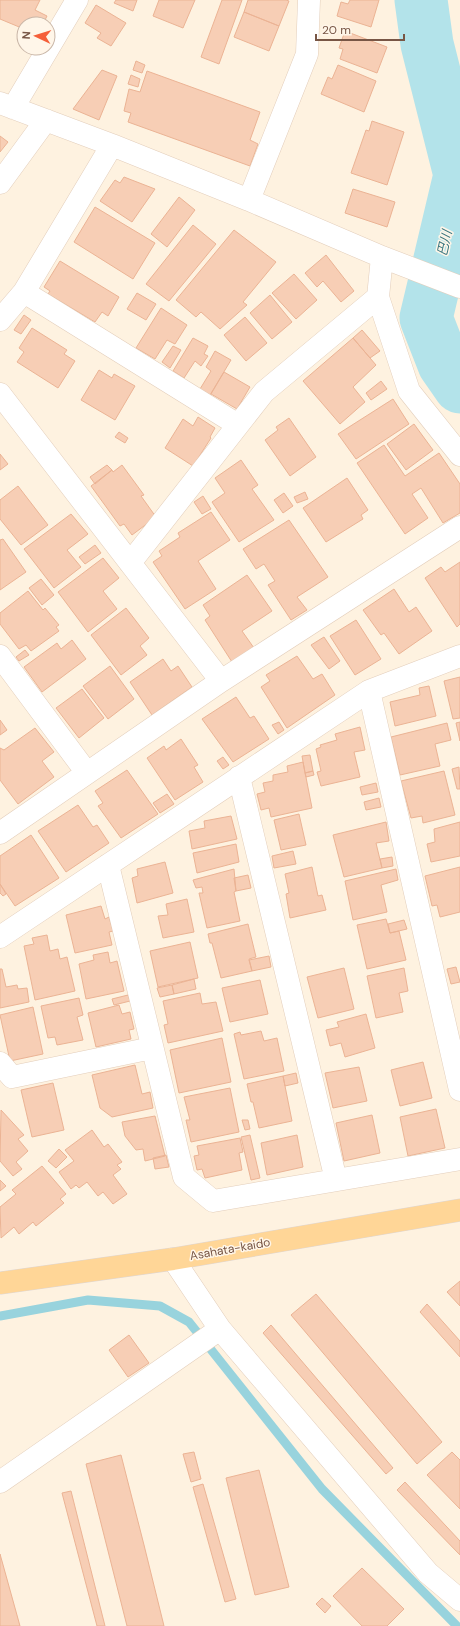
<svg xmlns="http://www.w3.org/2000/svg" width="460" height="1626" viewBox="0 0 460 1626" font-family="'DM Sans','Noto Sans JP',sans-serif">
  <rect width="100%" height="100%" fill="#fef2e0"/>
  <g fill="none" stroke-linecap="round" stroke-linejoin="round">
    <path stroke="#98d3dd" stroke-width="9" d="M0,1316L88,1300L160,1306L189,1322L322,1489L457,1626"/>
    <path stroke="#b3e3ea" stroke-width="53" d="M421,0L427,44L460,175L426,318L444,364L460,387"/>
  </g>
  <path fill="#f7ceb5" stroke="#ebb394" d="M0,0H40L35,10L47,16L43,24H24V29L0,19Z
    M116,0H137L133,11L114,3Z
    M159,0H195L183,28L153,16Z
    M222,0H242L219,64L201,57Z
    M248,0H286L289,1L279,26L244,12Z
    M350,0H379L371,27L337,16L341,2L348,4Z
    M96,5L126,23L111,46L97,38L101,33L85,23Z
    M244,12L279,26L269,51L234,37Z
    M345,31L387,47L377,73L340,59L343,49L339,48Z
    M136,61L145,65L142,73L133,70Z
    M338,65L376,81L364,112L321,94L328,77L332,79Z
    M102,70L117,76L99,120L73,109Z
    M147,71L260,112L250,140L258,144L250,166L128,122L131,113L124,111L129,89L140,92Z
    M131,75L140,79L138,87L128,84Z
    M372,121L404,132L387,185L351,173L366,130L369,131Z
    M0,136L8,142L0,152Z
    M124,177L155,189L132,222L100,201L115,180L120,183Z
    M353,189L395,202L387,227L345,213Z
    M179,197L195,210L167,247L151,234Z
    M95,207L155,243L133,279L74,242Z
    M193,225L216,244L169,301L146,284Z
    M234,230L276,262L243,302L247,305L220,329L201,312L196,317L176,300Z
    M326,255L354,291L341,302L323,281L317,287L305,273Z
    M60,261L119,297L108,316L102,312L95,322L48,294L50,291L44,287Z
    M294,274L317,300L296,319L272,293Z
    M137,293L156,304L146,320L127,309Z
    M270,295L292,322L272,339L250,313Z
    M161,308L187,325L175,344L167,340L155,359L136,348Z
    M24,315L31,320L21,334L14,330Z
    M245,317L267,343L246,361L224,335Z
    M32,328L67,350L64,354L75,361L58,388L17,362L24,352L19,348Z
    M362,330L380,351L370,358L353,338Z
    M193,338L208,346L204,354L208,356L201,366L195,361L184,378L173,371Z
    M353,338L376,365L353,387L365,402L340,424L303,381Z
    M173,346L181,350L170,368L162,362Z
    M215,351L231,360L210,395L200,389L211,371L206,367Z
    M99,370L112,378L114,374L135,386L115,420L81,400Z
    M224,372L250,387L237,409L211,394Z
    M381,381L387,389L371,400L366,393Z
    M393,399L409,424L356,459L338,434Z
    M198,417L215,428L210,437L211,438L193,466L165,448L183,419L193,426Z
    M289,418L316,457L290,476L265,440L278,430L276,427Z
    M414,424L433,450L406,470L387,444Z
    M119,432L128,438L125,443L115,437Z
    M384,445L405,476L439,453L460,484V513L443,523L421,488L412,494L428,518L405,534L357,463Z
    M0,454L8,464L0,470Z
    M241,460L258,485L252,489L274,520L239,542L212,502L225,493L215,478Z
    M107,465L112,470L95,484L90,477Z
    M122,465L144,495L141,496L156,517L132,535L124,524L120,526L91,486L112,470L113,472Z
    M347,478L368,510L361,515L363,519L326,542L303,508Z
    M18,486L48,525L21,545L0,519V500Z
    M305,492L308,499L297,503L294,497Z
    M284,493L293,506L283,513L274,500Z
    M203,496L211,509L202,514L194,502Z
    M211,512L230,540L198,561L216,589L185,609L153,562L162,556L159,551L180,537L178,533Z
    M71,514L88,534L67,550L81,567L54,588L24,549Z
    M289,520L328,577L297,597L307,610L291,620L268,585L275,581L264,564L256,569L243,549Z
    M3,539L26,572L0,590V540Z
    M95,545L101,553L85,564L79,557Z
    M103,558L119,578L103,591L117,609L88,632L58,592Z
    M460,562V624L457,627L425,578L441,567L445,572Z
    M247,575L272,611L242,631L254,648L232,662L205,620L210,616L203,605Z
    M41,579L54,595L42,605L29,588Z
    M394,589L409,612L416,607L432,631L399,654L384,633L381,635L363,610Z
    M28,591L43,610L45,608L59,625L56,627L59,631L31,651L26,645L19,649L0,624V613Z
    M126,608L149,638L140,646L147,655L121,675L91,635Z
    M356,620L381,659L355,675L330,636Z
    M324,637L340,661L329,669L311,645Z
    M72,640L86,659L42,692L24,667L57,643L61,649Z
    M25,650L29,655L19,661L16,657Z
    M297,656L313,679L322,674L335,695L287,728L261,687L270,681L266,675Z
    M163,659L171,671L178,666L192,687L152,715L130,682Z
    M110,666L134,699L108,719L83,686Z
    M460,677V718L453,719L444,681Z
    M429,686L436,716L395,726L390,702L420,695L419,688Z
    M82,689L104,718L79,738L56,708Z
    M236,697L250,718L254,716L269,739L233,762L202,719Z
    M0,720L7,730L0,735Z
    M279,722L284,730L278,734L272,725Z
    M460,722V741L456,723Z
    M447,723L451,740L435,744L440,766L400,775L391,737Z
    M360,727L365,750L354,752L360,777L321,786L317,772L321,771L316,749L321,747L320,745L337,740L335,734Z
    M35,728L54,752L42,761L54,777L18,804L0,780V748L4,750Z
    M181,739L198,765L194,767L203,782L175,800L147,758L164,746L166,750Z
    M310,755L313,771L305,773L302,756Z
    M223,757L229,765L223,769L217,761Z
    M303,762L312,808L271,817L269,808L261,810L257,794L265,792L263,783L273,781V775L288,772L287,766Z
    M459,767L460,789H457L452,769Z
    M127,770L158,814L121,838L98,806L103,803L95,791Z
    M313,771L314,775L306,777L305,773Z
    M444,771L455,815L423,823L422,816L411,818L401,781Z
    M376,783L378,792L362,795L360,787Z
    M167,794L174,804L160,813L153,803Z
    M379,798L381,807L366,810L364,802Z
    M78,805L93,827L97,825L109,843L66,872L38,831Z
    M299,814L306,845L281,850L274,820Z
    M231,816L237,839L192,849L189,831L205,828L204,821Z
    M386,822L389,841L376,843L382,868L344,877L333,835Z
    M460,822V856L431,862L427,844L435,842L434,829Z
    M31,835L59,878L15,906L0,884V856Z
    M236,844L239,862L197,873L193,853Z
    M293,851L296,864L274,868L272,856Z
    M392,857L393,866L382,868L380,859Z
    M165,862L173,893L137,903L132,878L138,876L137,869Z
    M312,867L318,896L322,895L326,910L290,918L286,894L289,893L285,874Z
    M460,867V912L440,917L437,905L432,906L425,876Z
    M234,869L236,891L234,892L240,921L207,928L199,893H203L202,887L196,888L193,880Z
    M396,869L398,880L381,885L387,912L353,920L345,881Z
    M248,875L251,888L236,891L234,878Z
    M0,884L6,894L3,896L0,893Z
    M187,899L194,932L163,938L158,916L168,915L166,904Z
    M101,906L105,919L109,917L113,931L109,932L112,945L75,953L66,915Z
    M386,919L390,933L399,931L406,960L367,969L357,925Z
    M404,920L407,929L390,933L388,924Z
    M248,924L256,957L249,959L252,971L221,978L212,943H210L208,934Z
    M47,935L50,951L58,949L60,959L67,957L75,991L35,1000L24,946L34,944L32,938Z
    M190,942L198,978L158,987L150,951Z
    M108,952L110,963L117,961L124,991L86,999L79,964L94,960L93,955Z
    M269,956L271,967L252,971L249,960Z
    M456,967L460,982L451,984L447,969Z
    M344,968L354,1009L318,1018L307,977Z
    M404,968L408,991L399,993L403,1012L376,1018L367,976Z
    M0,969H2L6,987L17,985L18,989L27,988L29,1002L0,1008Z
    M194,979L196,989L174,994L172,985Z
    M260,980L268,1014L230,1022L222,988Z
    M172,985L174,994L160,997L157,988Z
    M200,993L202,1004L216,1002L223,1031L168,1043L164,1025L168,1024L163,1001Z
    M128,995L130,1001L114,1005L112,999Z
    M79,998L83,1015L77,1017L83,1040L57,1045L55,1037L48,1038L41,1006Z
    M119,1005L122,1014L130,1012L134,1029L129,1030L131,1039L96,1047L88,1013Z
    M33,1007L43,1054L10,1061L0,1015Z
    M366,1014L375,1048L345,1057L341,1043L330,1046L326,1030L339,1027L337,1022Z
    M261,1031L264,1041L277,1038L284,1071L244,1079L234,1034L240,1032L241,1035Z
    M222,1038L231,1082L179,1093L170,1050Z
    M423,1062L432,1098L400,1106L391,1070Z
    M135,1065L142,1094L150,1092L153,1108L112,1117L100,1108L92,1075Z
    M359,1067L367,1101L333,1108L325,1073Z
    M296,1073L298,1083L285,1086L283,1076Z
    M283,1076L292,1121L259,1128L253,1102H251L247,1084Z
    M53,1083L64,1130L32,1137L21,1090Z
    M230,1088L239,1132L191,1142L186,1120H190L184,1097Z
    M436,1109L445,1148L408,1156L400,1117Z
    M1,1110L24,1135L18,1139L28,1151L16,1162L22,1169L13,1176L0,1161Z
    M372,1115L380,1153L344,1161L336,1123Z
    M155,1116L165,1156L145,1161L143,1149L136,1150L125,1136L122,1122Z
    M242,1120H248L250,1129L245,1130Z
    M92,1130L104,1147L108,1144L122,1162L117,1165L121,1169L113,1175L127,1194L113,1204L103,1192L98,1196L87,1182L79,1188L76,1185L71,1189L59,1172L74,1161L65,1150Z
    M250,1135L260,1178L251,1180L241,1137Z
    M297,1135L303,1167L267,1175L261,1143Z
    M240,1138L243,1152L239,1153L242,1170L205,1178L202,1169L197,1170L194,1156L199,1155L197,1146Z
    M59,1149L67,1157L56,1168L48,1161Z
    M166,1155L169,1167L155,1169L153,1158Z
    M42,1166L66,1194L60,1199L64,1203L36,1226L33,1222L19,1234L14,1227L1,1238L0,1207L16,1194L12,1190Z
    M0,1180L6,1186L0,1191Z
    M460,1281V1306L447,1292Z
    M316,1294L442,1442L417,1464L291,1315Z
    M427,1304L460,1341V1357L420,1312Z
    M271,1325L393,1468L386,1474L263,1333Z
    M129,1335L149,1363L128,1377L109,1350Z
    M194,1452L201,1479L191,1482L183,1454Z
    M452,1452L460,1460V1509L427,1475Z
    M121,1455L144,1545L164,1626H127L86,1464Z
    M259,1470L289,1587L255,1595L226,1478Z
    M405,1482L460,1541V1555L397,1490Z
    M203,1484L236,1599L225,1602L193,1487Z
    M71,1491L105,1626H97L62,1493Z
    M0,1554L20,1626H0Z
    M362,1568L404,1609L387,1626H362L333,1596Z
    M322,1598L331,1606L325,1613L316,1604Z"/>
  <g fill="none" stroke-linecap="round" stroke-linejoin="round">
    <defs>
      <path id="minor" d="M0,103L112,145L249,200L382,257L460,287
        M13,108L77,0
        M0,183L46,120
        M249,200L307,54L309,0
        M382,257L378,297L409,391L460,455
        M24,292L238,425
        M0,320L24,292L112,145
        M0,394L221,681
        M130,563L264,392L378,297
        M0,656L87,773
        M369,691L460,1090
        M239,777L336,1180
        M0,833L221,681L460,527
        M108,865L184,1177L213,1201L460,1159
        M0,937L369,691L460,656
        M0,1063L12,1077L152,1048
        M173,1259L220,1329L428,1573L460,1600
        M0,1482L220,1329"/>
      <path id="primary" d="M0,1283L173,1259L460,1210"/>
    </defs>
    <use href="#minor" stroke="#e3cebb" stroke-width="23"/>
    <use href="#primary" stroke="#dfd6d2" stroke-width="23"/>
    <use href="#minor" stroke="#fff" stroke-width="22"/>
    <use href="#primary" stroke="#ffd697" stroke-width="22"/>
  </g>
  <g text-anchor="middle" stroke-width="3" stroke-linejoin="round" paint-order="stroke">
    <g font-size="12" fill="#785645" stroke="#fff6e9">
      <text transform="translate(230 1249) rotate(-10)" y="4">Asahata-kaido</text>
    </g>
    <g font-size="13" font-style="italic" fill="#37757f" stroke="#fff6e9">
      <text transform="translate(444 243) rotate(-77)" y="5">巴川</text>
    </g>
  </g>
  <g transform="translate(36 36) rotate(274)"><circle r="19" fill="#fff6e9" stroke="#c9b6a7"/>
  <path d="M0-3L7 15L0 10L-7 15Z" fill="#f55f39"/>
  <text y="-6" font-size="11" font-weight="bold" text-anchor="middle" fill="#785645">N</text>
  </g>
  <path d="M316 34v6h88v-6" fill="none" stroke="#785645" stroke-width="2"/>
  <text x="322" y="34" font-size="12" fill="#785645" stroke="#fff6e9" stroke-width="3" paint-order="stroke">20 m</text>
</svg>
